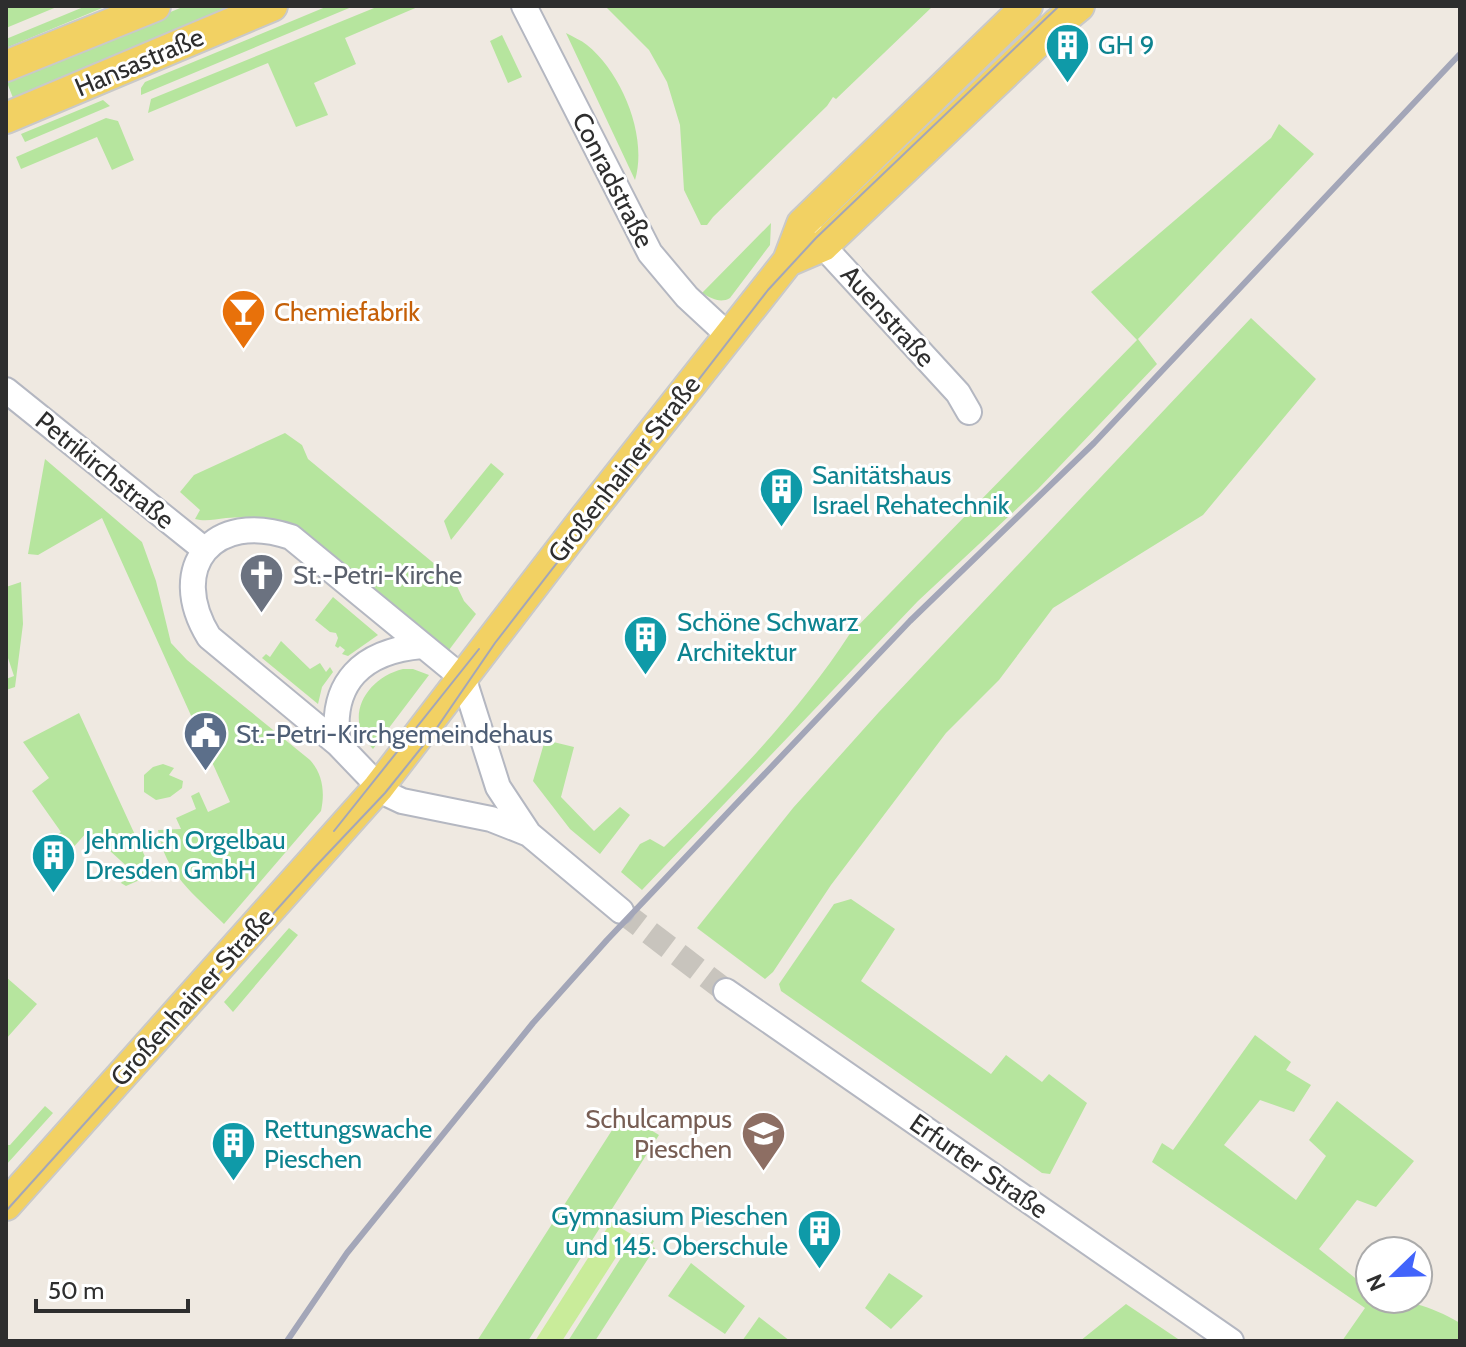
<svg xmlns="http://www.w3.org/2000/svg" width="1466" height="1347" viewBox="0 0 1466 1347" font-family="Cabin,sans-serif">
  <rect width="100%" height="100%" fill="#efe9e1"/>
  <path fill="#b6e59e" d="M6,6H59L6,28Z
    M86,6H107L6,48V39Z
    M185,6H251L15,103L6,80Z
    M328,6H354L141,95V88L145,82Z
    M379,6H420L345,38L356,64L314,83L328,115L296,127L268,63L148,113L151,99Z
    M605,6H931L932,7L836,99L833,97L827,106L713,217L707,225H701L684,190L680,125L667,82L649,50Z
    M566,33C573,37 581,40 587,45C622,73 648,137 635,180Z
    M502,35L522,77L508,83L490,41Z
    M103,100L110,106L25,142L21,134Z
    M106,118L118,121L134,160L112,170L97,137L21,169L16,157Z
    M1279,124L1314,154L1138,339L1157,364L1038,489L918,601L642,890L621,872L640,844L650,839L664,847C729,784 800,711 849,635L1137,340L1091,292L1271,138Z
    M771,223L770,245L730,298C720,304 711,298 702,293Z
    M1251,318L1316,379L1203,515L1053,608L999,680L946,733L831,885L773,972L765,979L697,928L793,808L879,712Z
    M285,433L302,445L308,459L454,580L464,601L476,614L449,650L301,530C277,518 253,516 226,518C215,519 206,522 195,519L200,510L180,492L194,475Z
    M45,459L142,542L156,581L171,643L187,660L310,760C323,774 325,793 321,811L224,924C194,894 165,874 158,830L181,829L176,818L196,809L191,796L199,792L208,812L230,802L102,518L38,555L28,554Z
    M491,463L504,474L451,540L444,521Z
    M21,582L23,624L15,687L6,690V679L14,676L6,652V587Z
    M333,597L378,635L348,656L342,654L345,650L340,646L338,648L335,646L338,638L336,633L330,632L315,620Z
    M281,641L310,669L320,663L326,672L330,667L333,672L322,687L318,704L262,658L266,654L270,657Z
    M403,669H413L429,675L373,749C342,718 366,678 403,669Z
    M79,713L153,874L126,886L121,883L131,870L88,831L70,851L54,837L61,832L32,791L49,778L23,742Z
    M545,740L574,747L561,797L594,831L620,807L630,815L600,854L570,829L533,781Z
    M163,764L174,768L169,775L183,781L182,788L170,797L156,800L144,792V775L153,767Z
    M851,899L895,929L861,981L991,1074L1006,1055L1042,1082L1049,1074L1087,1103L1050,1174L1042,1173L781,991L779,984L834,904Z
    M289,928L298,935L233,1012L224,1002Z
    M6,977L37,1004L6,1039Z
    M1255,1035L1291,1062L1286,1070L1311,1085L1294,1112L1260,1100L1224,1145L1296,1200L1326,1156L1309,1140L1337,1101L1414,1161L1376,1207L1357,1200L1319,1249L1370,1290V1299C1406,1299 1429,1305 1460,1323V1341H1342L1365,1308L1152,1162L1162,1143L1173,1150Z
    M45,1106L53,1113L6,1165V1145H10Z
    M623,1113L659,1135L528,1341H477Z
    M642,1233L654,1241L651,1246L655,1248L595,1341H568L635,1236L639,1238Z
    M691,1263L745,1306L725,1334L668,1296Z
    M889,1273L923,1296L891,1329L865,1308Z
    M1126,1304L1181,1341H1080Z
    M759,1317L790,1341H742Z"/>
  <path fill="#c9ec9a" d="M611,1222L631,1234L562,1341H535Z"/>
  <g fill="none" stroke-linecap="round" stroke-linejoin="round">
    <path stroke="#c8c4bd" stroke-width="24" stroke-dasharray="24 12" stroke-linecap="butt" d="M621,911L726,991"/>
    <defs>
      <path id="minor" d="M524,6L650,253L687,297L728,335
        M812,234L958,393L969,412
        M6,390L205,550
        M338,744C329,682 363,651 422,646
        M529,834L491,819L402,801L385,793L338,744L209,637C166,567 214,510 291,537L459,675L466,686L498,787L529,834L621,911
        M726,991L1231,1341"/>
      <path id="major" d="M6,66L155,6
        M6,118L272,6
        M788,261L823,246L1057,24L1079,6
        M6,1205L378,788L582,522L788,261L802,224L1027,6"/>
    </defs>
    <use href="#minor" stroke="#b4b7c1" stroke-width="28"/>
    <use href="#major" stroke="#c9c9c9" stroke-width="34"/>
    <use href="#minor" stroke="#fff" stroke-width="24"/>
    <use href="#major" stroke="#f2d163" stroke-width="30"/>
    <path stroke="#a3a6b8" stroke-width="2" d="M334,831L479,649
      M6,1211L315,867L385,793L434,732L495,643L768,290L816,238L1059,6"/>
    <path stroke="#a3a6b8" stroke-width="6" d="M287,1341L347,1253L533,1023L607,940L910,621L1094,443L1460,54"/>
  </g>
  <defs>
    <symbol id="building-pin" viewBox="-11 -11 22 30"><path d="M0 17L-7.5 6A9.5 9.5 0 1 1 7.5 6Z" fill="#0f9aa8" stroke="#fff"/><path d="M-4-6H4V6H1V3H-1V6H-4ZM-2.5-4.3h1.7v1.8h-1.7ZM.8-4.3h1.7v1.8H.8ZM-2.5-1h1.7V.8h-1.7ZM.8-1h1.7V.8H.8Z" fill="#fff"/></symbol>
    <symbol id="bar-pin" viewBox="-11 -11 22 30"><path d="M0 17L-7.5 6A9.5 9.5 0 1 1 7.5 6Z" fill="#e8710a" stroke="#fff"/><path d="M-6-5H6L.8 .8V4.5H3.5V6h-7V4.5H-.8V.8Z" fill="#fff"/></symbol>
    <symbol id="church-pin" viewBox="-11 -11 22 30"><path d="M0 17L-7.5 6A9.5 9.5 0 1 1 7.5 6Z" fill="#6b7280" stroke="#fff"/><path d="M-1.2-6h2.4v3.5h3.3v2.4h-3.3V6h-2.4V-.1h-3.3v-2.4h3.3Z" fill="#fff"/></symbol>
    <symbol id="civic-pin" viewBox="-11 -11 22 30"><path d="M0 17L-7.5 6A9.5 9.5 0 1 1 7.5 6Z" fill="#5c6f8a" stroke="#fff"/><path d="M-.6-6.5H3V-4.5H.6V-3L4-1V1h2V6H-6V1h2V-1L-.6-3ZM-1.2 2.5V6h2.4V2.5Z" fill="#fff"/></symbol>
    <symbol id="school-pin" viewBox="-11 -11 22 30"><path d="M0 17L-7.5 6A9.5 9.5 0 1 1 7.5 6Z" fill="#8d6e63" stroke="#fff"/><path d="M0-5L7-2L0 1L-7-2ZM-4 1L0 2.5L4 1V4Q0 6-4 4Z" fill="#fff"/></symbol>
  </defs>
  <g fill-rule="evenodd">
    <use href="#building-pin" x="1042" y="20" width="51" height="69"/>
    <use href="#bar-pin" x="218" y="286" width="51" height="69"/>
    <use href="#building-pin" x="756" y="464" width="51" height="69"/>
    <use href="#church-pin" x="236" y="550" width="51" height="69"/>
    <use href="#building-pin" x="620" y="612" width="51" height="69"/>
    <use href="#civic-pin" x="180" y="708" width="51" height="69"/>
    <use href="#building-pin" x="28" y="830" width="51" height="69"/>
    <use href="#school-pin" x="738" y="1108" width="51" height="69"/>
    <use href="#building-pin" x="208" y="1118" width="51" height="69"/>
    <use href="#building-pin" x="794" y="1206" width="51" height="69"/>
  </g>
  <g text-anchor="middle" stroke-width="6" stroke-linejoin="round" paint-order="stroke">
    <g font-size="26" fill="#0d838f" stroke="#fff" text-anchor="start">
      <text x="1098" y="54">GH 9</text>
      <text x="812" y="484">Sanitätshaus<tspan x="812" dy="30">Israel Rehatechnik</tspan></text>
      <text x="677" y="631">Schöne Schwarz<tspan x="677" dy="30">Architektur</tspan></text>
      <text x="85" y="849">Jehmlich Orgelbau<tspan x="85" dy="30">Dresden GmbH</tspan></text>
      <text x="264" y="1138">Rettungswache<tspan x="264" dy="30">Pieschen</tspan></text>
      <text x="788" y="1225" text-anchor="end">Gymnasium Pieschen<tspan x="788" dy="30">und 145. Oberschule</tspan></text>
    </g>
    <g font-size="26" fill="#2e2e2e" stroke="#fff">
      <text transform="translate(139 62) rotate(-23)" y="9">Hansastraße</text>
      <text transform="translate(613 180) rotate(63)" y="9">Conradstraße</text>
      <text transform="translate(888 316) rotate(48)" y="9">Auenstraße</text>
      <text transform="translate(624 469) rotate(-52)" y="9">Großenhainer Straße</text>
      <text transform="translate(105 470) rotate(39)" y="9">Petrikirchstraße</text>
      <text transform="translate(192 997) rotate(-48)" y="9">Großenhainer Straße</text>
      <text transform="translate(979 1166) rotate(35)" y="9">Erfurter Straße</text>
    </g>
    <g font-size="26" fill="#c56008" stroke="#fff" text-anchor="start">
      <text x="274" y="321">Chemiefabrik</text>
    </g>
    <g font-size="26" fill="#5b616d" stroke="#fff" text-anchor="start">
      <text x="293" y="584">St.-Petri-Kirche</text>
    </g>
    <g font-size="26" fill="#4e5e75" stroke="#fff" text-anchor="start">
      <text x="236" y="743">St.-Petri-Kirchgemeindehaus</text>
    </g>
    <g font-size="26" fill="#785e54" stroke="#fff" text-anchor="end">
      <text x="732" y="1128">Schulcampus<tspan x="732" dy="30">Pieschen</tspan></text>
    </g>
  </g>
  <rect width="1466" height="1347" fill="none" stroke="#2e2e2e" stroke-width="16"/>
  <g transform="translate(1394 1275) rotate(247)"><circle r="38" fill="#ffffff" stroke="#ababab" stroke-width="2"/>
  <path d="M0-6L14 30L0 20L-14 30Z" fill="#4264fb"/>
  <text y="-12" font-size="22" font-weight="bold" text-anchor="middle" fill="#2e2e2e">N</text>
  </g>
  <path d="M36 1299v12h152v-12" fill="none" stroke="#2e2e2e" stroke-width="4"/>
  <text x="48" y="1299" font-size="24" fill="#2e2e2e" stroke="#ffffff" stroke-width="6" paint-order="stroke">50 m</text>
</svg>
